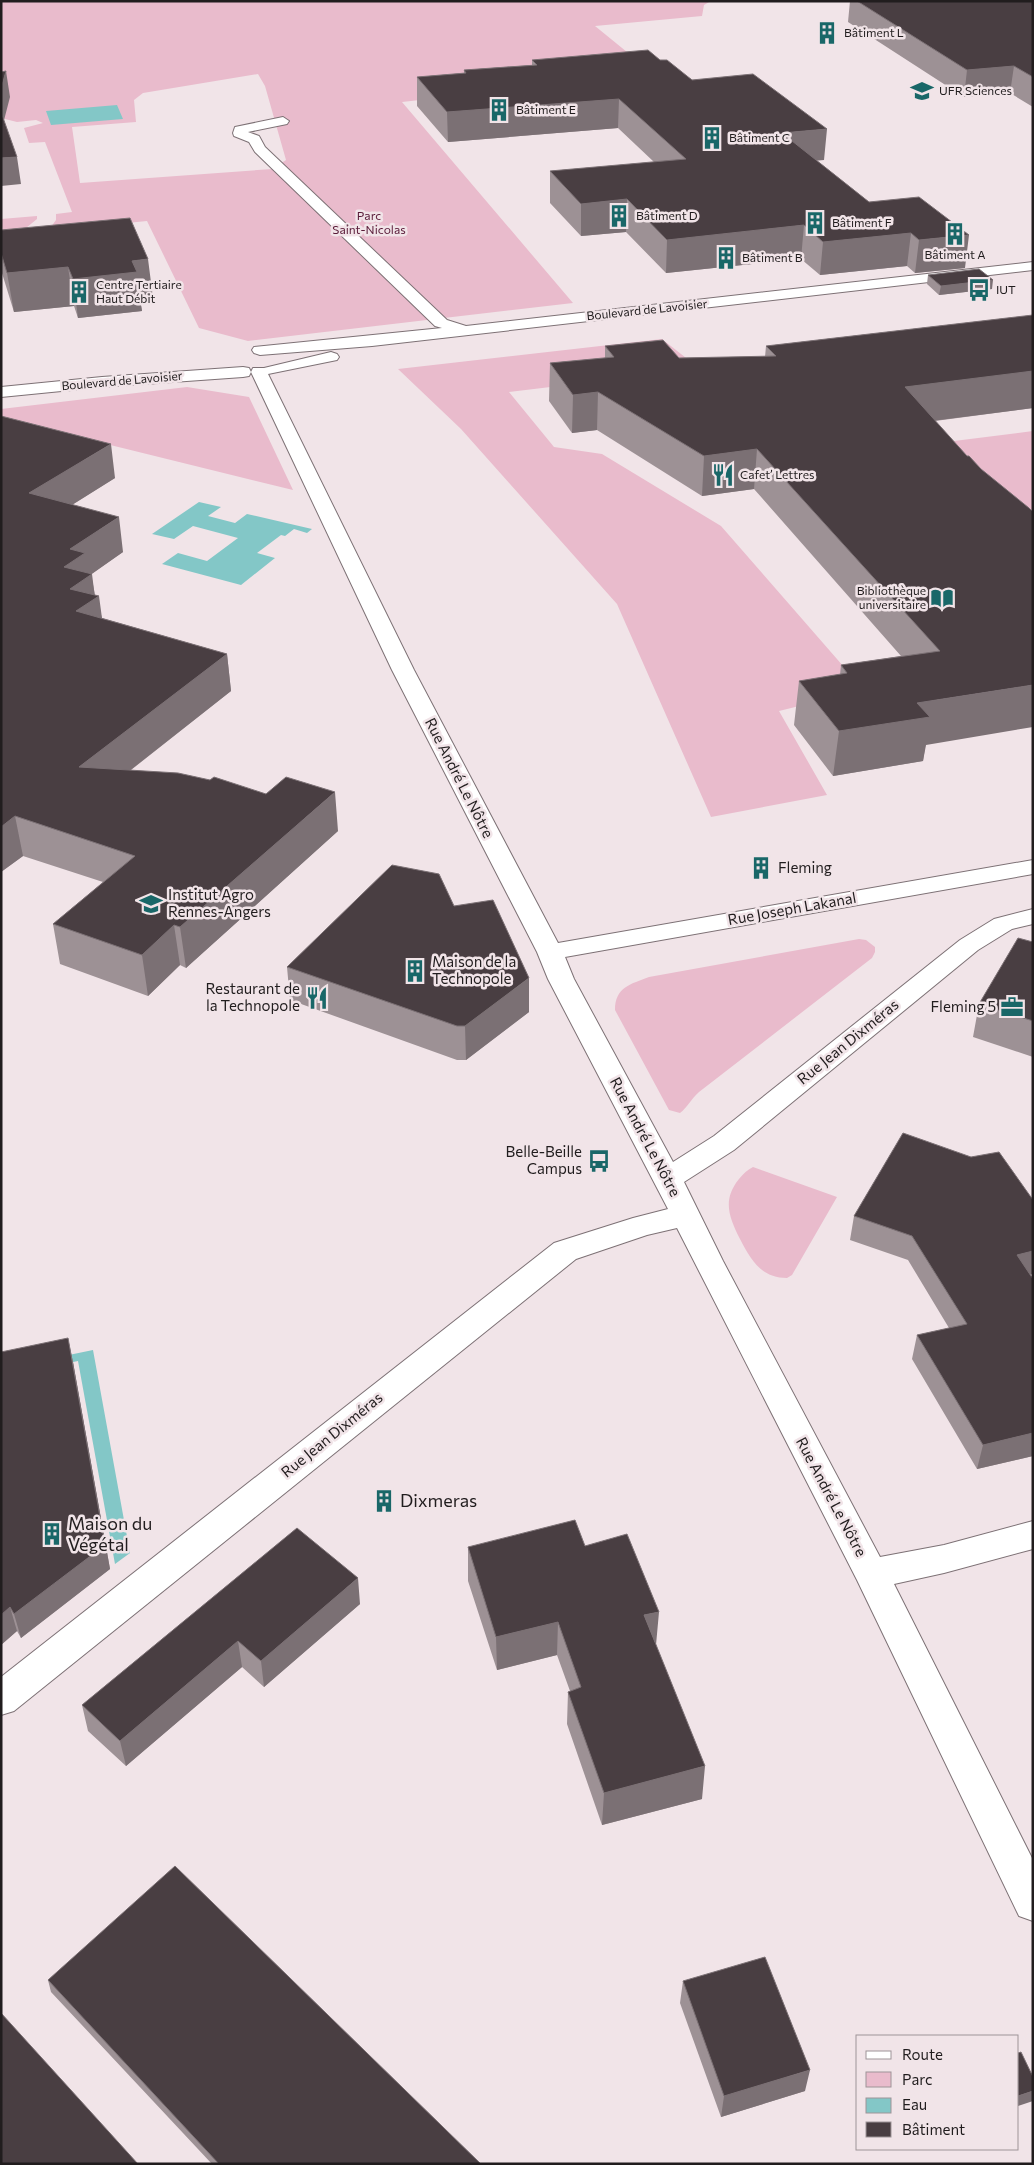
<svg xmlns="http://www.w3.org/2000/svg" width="1034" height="2165" viewBox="0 0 1034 2165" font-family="Commissioner,sans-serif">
  <rect width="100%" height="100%" fill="#f1e4e8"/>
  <path fill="#e9bbcc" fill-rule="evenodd" d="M1,1H711L704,5L702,16L595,26L654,74L402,102L573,303L248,341L199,328L147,221L87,227H51L56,220V214L72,212L45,142L29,143L24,128L43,123L36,120L17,122L1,118ZM258,74L265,86L286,160L272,169L80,183L72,127L136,122L134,100L143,93Z
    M37,216V219L26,228L3,233L1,219Z
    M662,339L700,369L509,392L554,447L602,454L721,526L864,690L779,711L827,795L711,817L617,604L461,429L398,369Z
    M187,387L249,397L293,490L1,418V409Z
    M1033,431V536L930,444Z
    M859,939L866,940L875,947V952L872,958L699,1092C691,1099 687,1108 680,1113L669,1110L615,1010C615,987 631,984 649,977Z
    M753,1167L837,1197L792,1275L787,1278C761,1278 751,1260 740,1239C729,1217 722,1200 739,1179C743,1174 747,1170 753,1167Z"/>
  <path fill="#83c7c7" d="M117,105L123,119L51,125L46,111Z
    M199,502L221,507L208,516L235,523L247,514L312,529L307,533L294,529L285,536L281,535L257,553L275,558L241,585L162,564L178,553L207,561L238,538L193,526L174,539L152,534Z
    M93,1350L130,1553L115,1564L78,1361L1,1377V1369Z"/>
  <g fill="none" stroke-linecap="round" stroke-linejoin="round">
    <defs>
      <path id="minor" d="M283,117L289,121L287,124L248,132L259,136L265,147L447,320L466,326L1033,262V270L372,346L260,355L254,353L252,350L254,347L442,328L435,326L255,152L249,142L234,136L233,133L235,127Z
        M331,352L337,354L339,357L337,360L268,374L414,670L558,943L1033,860V874L565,957L574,979L673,1162L714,1136L960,940L994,919L1033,909V924L1012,929L978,950L734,1150L684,1182L723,1261L880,1557L944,1545L1033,1521V1549L944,1573L894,1584L1033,1860V1921L1019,1916L857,1580L677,1228L647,1235L576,1259L14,1711L1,1715V1677L554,1243L633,1218L668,1209L548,979L537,952L392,670L251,372L249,376L243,377L102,387L1,397V387L102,377L243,367L249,368L251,372L253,368H264Z"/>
    </defs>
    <use href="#minor" stroke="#7d7175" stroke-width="2"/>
    <use href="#minor" fill="#fff" fill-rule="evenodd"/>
  </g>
  <path fill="#9d9195" d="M850,1H1033V107L1010,93L964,97L848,22Z
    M532,60H660L824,160H816L869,202L965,268L915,273L907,266L820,275L801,259L666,273L626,232L581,236L550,203V171L654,162L618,128L448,142L417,106V77L464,73V70L532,65Z
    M1,230L153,298L140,299L142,311L78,318L74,306L14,312L1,270Z
    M928,275L992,289L939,295L927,284Z
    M1033,315V408L935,421L967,456H969L923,761L833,776L794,725L799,681L840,675L841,665L901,656L754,489L702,496L597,430L572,433L549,401L550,363L605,358V346L679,358L765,357L766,346Z
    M1,416L115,478L72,505L123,552L91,574L95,595L102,618L227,654L231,691L131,770L338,831L186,968L180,965L148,996L60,964L53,924L103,882L23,856L1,872Z
    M454,906L529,1012L466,1060H457L290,1000L287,967Z
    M1033,942V1057L973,1037L979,1004Z
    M1033,1200V1274H1030L1033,1279V1456L977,1469L912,1359L917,1335L949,1328L908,1260L850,1240L854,1216Z
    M1,1352L73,1362L110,1569L21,1638L17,1631L1,1645Z
    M297,1528L360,1604L264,1687L242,1667L126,1766L88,1731L82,1705Z
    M585,1546L656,1645L702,1799L602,1825L567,1724L568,1692L570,1691L557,1655L497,1670L468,1581V1547Z
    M48,1980L481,2164H212L51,1992Z
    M683,1981L805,2091L721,2117L680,2003Z"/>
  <path fill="#7b7074" d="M1014,66L1010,93L964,97L967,70Z
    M6,71L10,97L2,128L1,89Z
    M619,99L618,128L448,142L447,112Z
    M827,129L824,160L779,164L782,133Z
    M17,157L21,184L1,186V158Z
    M627,199L626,232L581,236V204Z
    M804,225L801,259L666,273L667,240Z
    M911,233L907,266L820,275L823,242Z
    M969,235L965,268L915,273L919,240Z
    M148,259L153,298L140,299L142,311L78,318L73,279L132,261Z
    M68,267L74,306L14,312L7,273Z
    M993,280L992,289L939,295L941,286Z
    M1033,371V408L900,425L905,387Z
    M598,392L597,430L572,433L573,395Z
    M111,444L115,478L35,528L29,493Z
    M757,449L754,489L702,496L704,456Z
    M119,517L123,552L89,576L92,574L95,598L99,596L104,633L82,647L64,567L70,549Z
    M227,654L231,691L86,805L79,767Z
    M1033,685V727L926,745L923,761L833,776L839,731L917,703Z
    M335,792L338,831L186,968L180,927Z
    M15,816L23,856L1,872V827Z
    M174,925L180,965L148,996L142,955Z
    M529,978V1012L466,1060L465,1026Z
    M1033,1251V1274L1012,1279L1017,1255Z
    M68,1338L73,1362L110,1569L21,1638L14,1614Z
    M1033,1433V1456L977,1469L983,1445Z
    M358,1578L360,1604L264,1687L261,1661Z
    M10,1607L17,1631L1,1645V1615Z
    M659,1612L656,1645L644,1615Z
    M558,1622L557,1655L497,1670L496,1637Z
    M238,1641L242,1667L126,1766L120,1741Z
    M705,1766L702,1799L602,1825L604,1793Z
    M810,2070L805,2091L721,2117L724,2096Z
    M1033,2091V2101L1018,2106V2096Z"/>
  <path fill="#493e42" stroke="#7b7074" d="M857,1H1033V77L1014,66L967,70Z
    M648,50L660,60H667L692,80L753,74L827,129L782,133L869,202L919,197L969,235L919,240L911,233L823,242L804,225L667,240L627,199L581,204L550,171L686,159L619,99L447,112L417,77L466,73L464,70L537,65L532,60Z
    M6,71L1,89V72Z
    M1,112L17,157L1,158Z
    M130,218L148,259L132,261L137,272L73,279L68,267L7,273L1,253V230Z
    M979,269L993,280L941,286L928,275Z
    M1033,315V371L905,387L967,456H969L981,469L1029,508L1033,512V685L917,703L930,717L839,731L799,681L847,673L841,665L940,651L757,449L704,456L598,392L573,395L550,363L614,357L605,346L663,340L679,358L776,356L766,346Z
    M1,416L111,444L29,493L119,517L70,549L85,553L64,567L92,574L70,589L99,596L76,611L227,654L79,767L178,773L210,780L214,777L266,794L286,777L335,792L180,927L174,925L142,955L53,924L135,856L15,816L1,827Z
    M392,865L439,874L454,906L493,900L529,978L465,1026H457L287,967Z
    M1018,938L1033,942V1021L979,1004Z
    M903,1133L971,1157L999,1152L1033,1200V1251L1017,1255L1033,1279V1433L983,1445L917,1335L967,1324L912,1236L854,1216Z
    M68,1338L105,1545L14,1614L10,1607L1,1615V1352Z
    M575,1520L585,1546L627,1534L659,1612L644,1615L705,1766L604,1793L568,1692L581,1687L558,1622L496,1637L468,1547Z
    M297,1528L358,1578L261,1661L238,1641L120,1741L82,1705Z
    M175,1866L481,2164H219L48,1980Z
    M765,1957L810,2070L724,2096L683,1981Z
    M1,2013L138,2164H1Z
    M1021,2052L1033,2077V2091L1018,2096V2053Z"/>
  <defs>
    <symbol id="building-bare" viewBox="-9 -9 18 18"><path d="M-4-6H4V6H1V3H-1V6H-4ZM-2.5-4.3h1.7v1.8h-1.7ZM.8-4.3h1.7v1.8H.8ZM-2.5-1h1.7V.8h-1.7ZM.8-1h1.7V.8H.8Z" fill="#196768" stroke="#f1e4e8" stroke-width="2.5" paint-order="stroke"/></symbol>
    <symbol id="university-bare" viewBox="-9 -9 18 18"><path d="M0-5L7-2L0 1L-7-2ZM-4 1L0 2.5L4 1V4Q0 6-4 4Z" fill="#196768" stroke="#f1e4e8" stroke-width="2.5" paint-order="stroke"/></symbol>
    <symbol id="bus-bare" viewBox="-9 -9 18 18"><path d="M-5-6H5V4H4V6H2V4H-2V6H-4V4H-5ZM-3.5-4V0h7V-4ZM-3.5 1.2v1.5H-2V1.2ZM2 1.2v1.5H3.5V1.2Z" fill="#196768" stroke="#f1e4e8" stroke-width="2.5" paint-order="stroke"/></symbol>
    <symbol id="restaurant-bare" viewBox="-9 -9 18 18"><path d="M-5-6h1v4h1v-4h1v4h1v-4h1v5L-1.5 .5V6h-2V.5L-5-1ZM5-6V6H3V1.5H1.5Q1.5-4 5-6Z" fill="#196768" stroke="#f1e4e8" stroke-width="2.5" paint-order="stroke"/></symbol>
    <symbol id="library-bare" viewBox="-9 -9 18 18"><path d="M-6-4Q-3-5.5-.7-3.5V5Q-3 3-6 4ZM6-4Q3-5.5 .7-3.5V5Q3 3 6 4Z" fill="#196768" stroke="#f1e4e8" stroke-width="2.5" paint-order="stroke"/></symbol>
    <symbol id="office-bare" viewBox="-9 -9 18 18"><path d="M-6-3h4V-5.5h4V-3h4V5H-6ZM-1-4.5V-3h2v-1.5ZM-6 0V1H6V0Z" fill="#196768" stroke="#f1e4e8" stroke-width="2.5" paint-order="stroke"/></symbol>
  </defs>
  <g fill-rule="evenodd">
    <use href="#building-bare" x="811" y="17" width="32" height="32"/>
    <use href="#university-bare" x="906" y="75" width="32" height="32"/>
    <use href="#building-bare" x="483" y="94" width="32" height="32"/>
    <use href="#building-bare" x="696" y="122" width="32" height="32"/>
    <use href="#building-bare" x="603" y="200" width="32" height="32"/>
    <use href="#building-bare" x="799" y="207" width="32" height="32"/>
    <use href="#building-bare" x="939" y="218" width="32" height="32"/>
    <use href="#building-bare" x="710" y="242" width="32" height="32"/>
    <use href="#bus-bare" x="963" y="274" width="32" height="32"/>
    <use href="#building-bare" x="63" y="276" width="32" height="32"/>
    <use href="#restaurant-bare" x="707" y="459" width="32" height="32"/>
    <use href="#library-bare" x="926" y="582" width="32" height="32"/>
    <use href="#building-bare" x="745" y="852" width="32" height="32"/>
    <use href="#university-bare" x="135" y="888" width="32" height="32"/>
    <use href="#building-bare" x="399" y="955" width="32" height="32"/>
    <use href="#restaurant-bare" x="301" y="982" width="32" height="32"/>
    <use href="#office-bare" x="996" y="991" width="32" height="32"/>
    <use href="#bus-bare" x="583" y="1145" width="32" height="32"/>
    <use href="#building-bare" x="368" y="1485" width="32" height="32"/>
    <use href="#building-bare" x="36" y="1518" width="32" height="32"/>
  </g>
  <g text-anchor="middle" stroke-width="5" stroke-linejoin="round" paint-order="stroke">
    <g font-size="12" fill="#211d1e" stroke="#f1e4e8" text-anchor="start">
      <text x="844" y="37">Bâtiment L</text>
      <text x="939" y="95">UFR Sciences</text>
      <text x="516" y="114">Bâtiment E</text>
      <text x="729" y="142">Bâtiment C</text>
      <text x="636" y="220">Bâtiment D</text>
      <text x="832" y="227">Bâtiment F</text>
      <text x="955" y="259" text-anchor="middle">Bâtiment A</text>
      <text x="742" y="262">Bâtiment B</text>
      <text x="96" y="289">Centre Tertiaire<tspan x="96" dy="14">Haut Débit</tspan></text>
      <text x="996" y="294">IUT</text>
      <text x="740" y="479">Cafet’ Lettres</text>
      <text x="926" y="595" text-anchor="end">Bibliothèque<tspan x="926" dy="14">universitaire</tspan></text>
    </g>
    <g font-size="12" fill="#591a38" stroke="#f1e4e8">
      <text x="369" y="220">Parc<tspan x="369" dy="14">Saint-Nicolas</tspan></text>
    </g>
    <g font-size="12" fill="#211d1e" stroke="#f1e4e8">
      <text transform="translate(647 310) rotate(-6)" y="4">Boulevard de Lavoisier</text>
      <text transform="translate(122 381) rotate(-5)" y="4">Boulevard de Lavoisier</text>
    </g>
    <g font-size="15" fill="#211d1e" stroke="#f1e4e8">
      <text transform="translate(459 778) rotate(63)" y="5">Rue André Le Nôtre</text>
      <text transform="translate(792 909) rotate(-10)" y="5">Rue Joseph Lakanal</text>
      <text transform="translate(848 1042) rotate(-39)" y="5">Rue Jean Dixméras</text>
      <text transform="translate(645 1137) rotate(62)" y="5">Rue André Le Nôtre</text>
      <text transform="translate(332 1435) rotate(-39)" y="5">Rue Jean Dixméras</text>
      <text transform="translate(831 1497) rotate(62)" y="5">Rue André Le Nôtre</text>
    </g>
    <g font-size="15" fill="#211d1e" stroke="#f1e4e8" text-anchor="start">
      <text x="778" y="873">Fleming</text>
      <text x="168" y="900">Institut Agro<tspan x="168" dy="17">Rennes-Angers</tspan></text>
      <text x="432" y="967">Maison de la<tspan x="432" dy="17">Technopole</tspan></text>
      <text x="300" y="994" text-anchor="end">Restaurant de<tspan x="300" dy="17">la Technopole</tspan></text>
      <text x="996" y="1012" text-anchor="end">Fleming 5</text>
      <text x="582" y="1157" text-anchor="end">Belle-Beille<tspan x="582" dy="17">Campus</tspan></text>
    </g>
    <g font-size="18" fill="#211d1e" stroke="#f1e4e8" text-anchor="start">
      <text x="400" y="1507">Dixmeras</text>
      <text x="68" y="1530">Maison du<tspan x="68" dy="21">Végétal</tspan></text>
    </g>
  </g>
  <rect width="1034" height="2165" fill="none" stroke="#211d1e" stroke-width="5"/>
  <rect x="856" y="2035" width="162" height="115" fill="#f1e4e8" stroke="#9e9497"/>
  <rect x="866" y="2051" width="25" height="8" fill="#ffffff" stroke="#9e9497"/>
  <text x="902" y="2060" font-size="15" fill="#211d1e">Route</text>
  <rect x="866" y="2072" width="25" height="15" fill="#e9bbcc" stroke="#9e9497"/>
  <text x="902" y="2085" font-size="15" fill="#211d1e">Parc</text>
  <rect x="866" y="2098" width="25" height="15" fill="#83c7c7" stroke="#9e9497"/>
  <text x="902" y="2110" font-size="15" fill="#211d1e">Eau</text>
  <rect x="866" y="2122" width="25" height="15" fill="#493e42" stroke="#9e9497"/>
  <text x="902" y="2135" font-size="15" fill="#211d1e">Bâtiment</text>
</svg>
